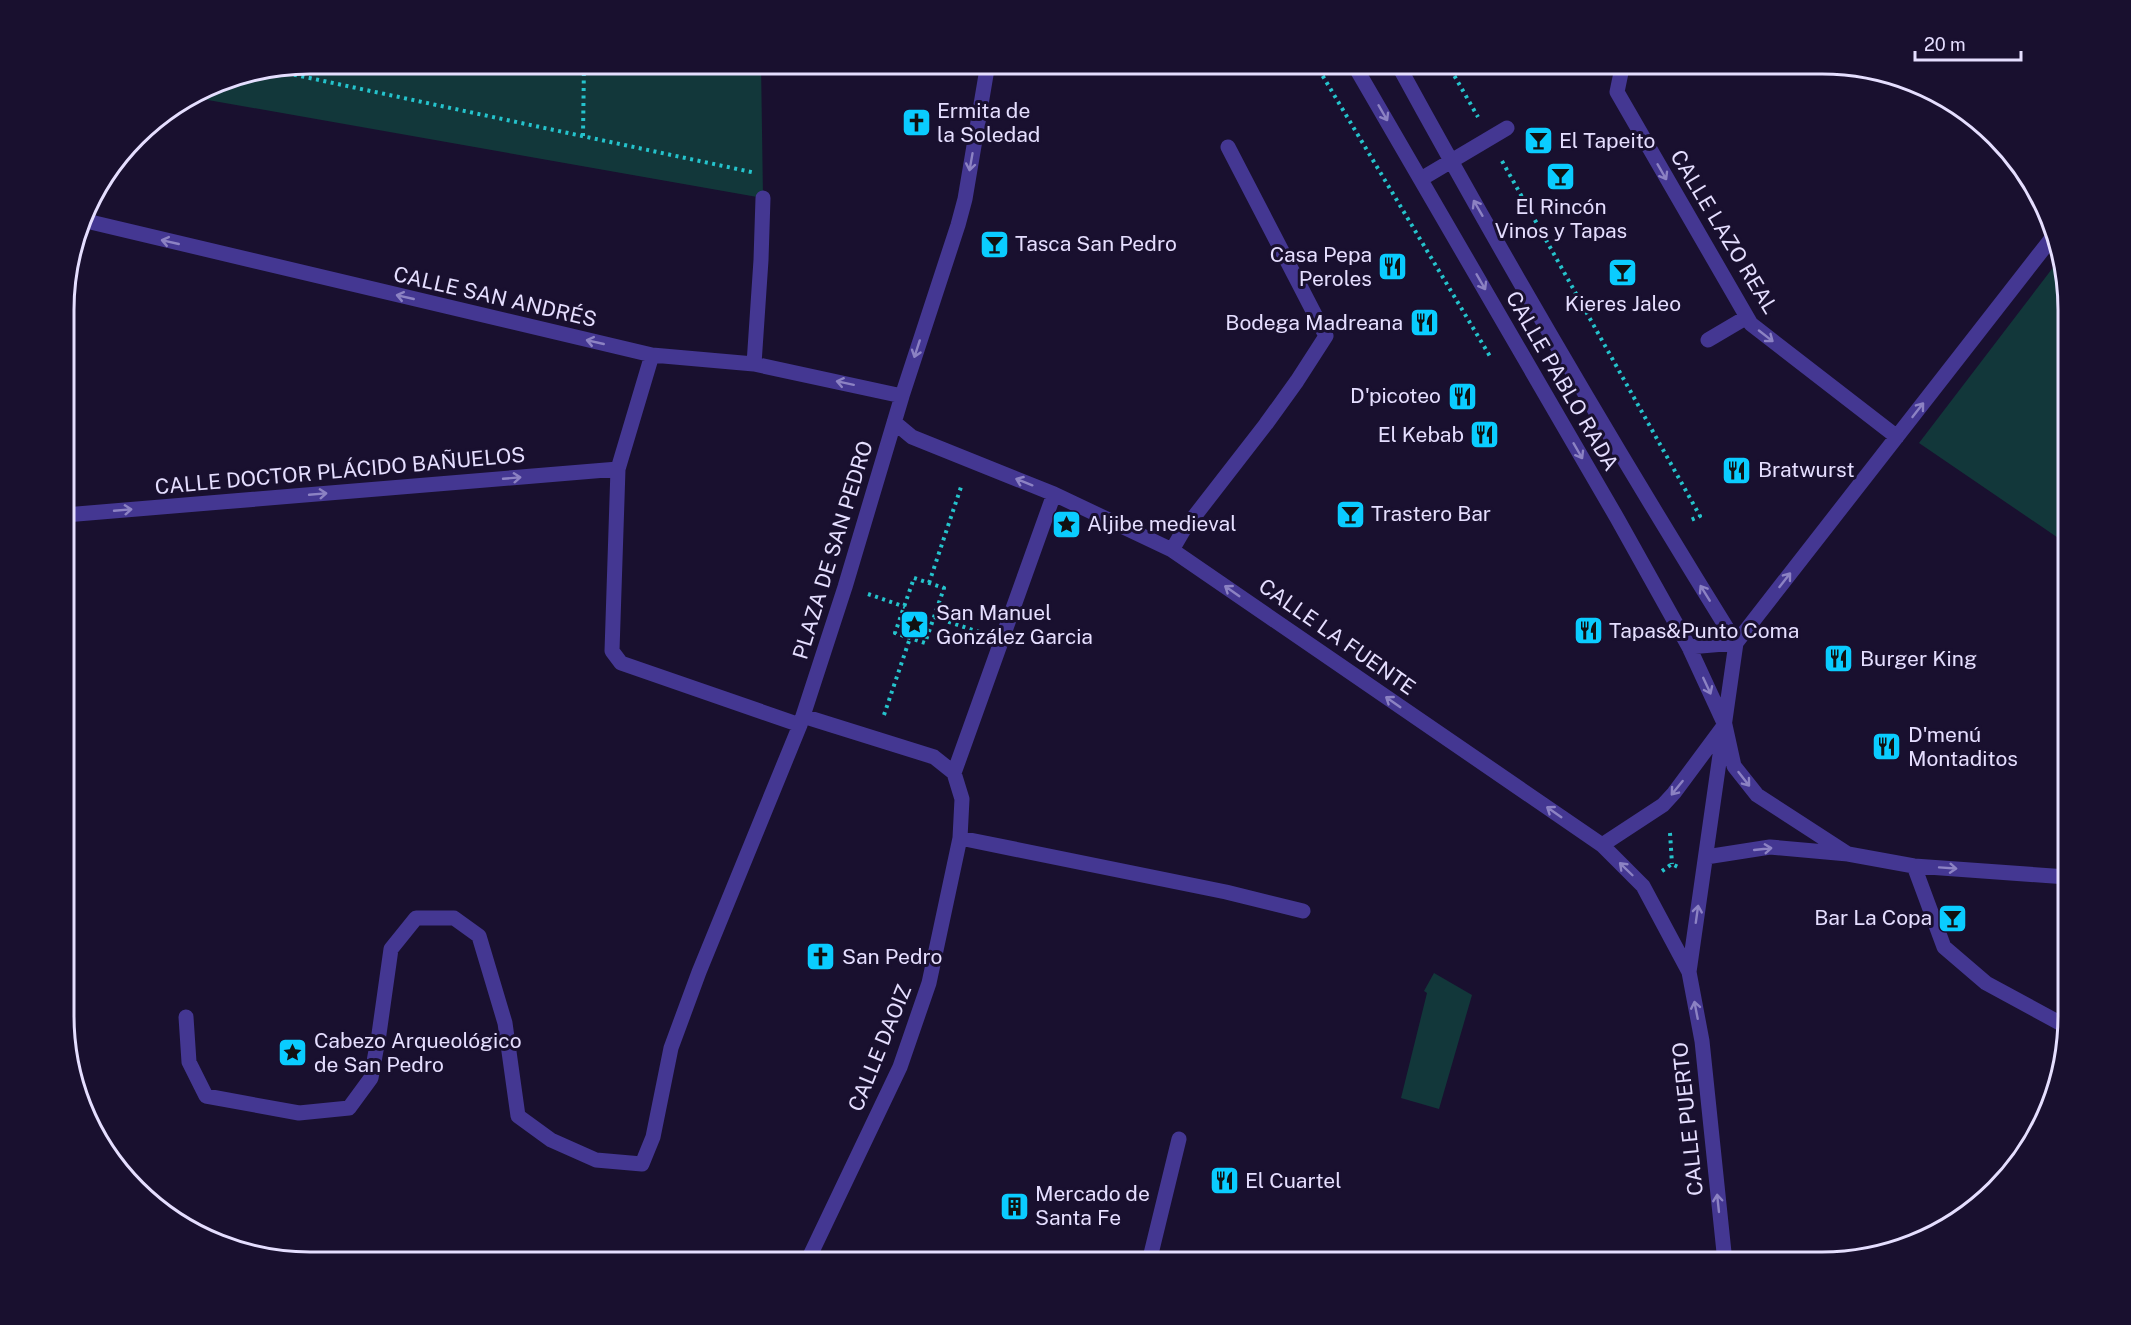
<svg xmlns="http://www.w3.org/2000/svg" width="2131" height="1325" viewBox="0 0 2131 1325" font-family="'Public Sans',sans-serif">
  <rect width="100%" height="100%" fill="#19102f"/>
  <path fill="#12373a" d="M309,63H761L763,198L191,97L215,82Z
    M2058,261L2067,293V544L1919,443Z
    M1434,973L1472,995L1439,1109L1401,1098L1427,993L1424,991Z"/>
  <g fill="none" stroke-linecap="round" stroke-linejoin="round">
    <path stroke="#25c3cc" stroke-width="4" stroke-dasharray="3 4.5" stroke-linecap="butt" d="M1315,63L1491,358
      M1447,63L1478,117
      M272,70L756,173
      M583,136L584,63
      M1502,161L1700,516L1691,520
      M914,578L944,588L925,643L895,633Z
      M929,583L962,484
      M868,594L905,607
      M934,617L979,632
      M884,715L910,638
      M1670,833L1672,864
      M1662,871L1672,864L1678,867"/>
    <path stroke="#443792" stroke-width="15" d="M1353,63L1617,518L1689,647L1725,725L1734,766L1757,795L1848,854
      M1397,63C1504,259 1618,453 1736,643
      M1623,63L1617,92L1751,324L1897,437
      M1421,179L1507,128
      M82,220L652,355L754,364L902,396
      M1708,340L1747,317
      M652,355L618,469L612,651L621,663L800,725
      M754,364L761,260L763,198
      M894,422L912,437L1054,494L1172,550L1602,845L1643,886L1689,972
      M65,515L618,469
      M1172,550L1183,531L1266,424L1297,381L1326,336L1228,147
      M1689,647L1736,643L2051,239
      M803,716L934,757L954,773
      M954,773L1054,494
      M960,838L1226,892L1303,911
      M1602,845L1663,805L1674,793L1723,727
      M1706,857L1770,847L1848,854L1914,866L2067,877
      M1914,866L1944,947L1986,983L2067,1027
      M186,1017L189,1062L206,1096L299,1113L349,1108L371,1078L379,1034L391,949L416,918H454L479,936L505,1023L518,1116L551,1140L596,1160L642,1164L653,1137L671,1048L699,972L800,725L845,587L902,396L958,225L965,199L988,63
      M807,1262L900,1067L929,983L960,838L962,799L954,773
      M1149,1262L1179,1139
      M1725,1262L1702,1041L1689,972L1736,643"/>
  </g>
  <defs><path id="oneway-shaft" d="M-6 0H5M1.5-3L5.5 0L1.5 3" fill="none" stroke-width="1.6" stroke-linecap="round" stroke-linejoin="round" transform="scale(1.5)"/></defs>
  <g stroke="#8c82c3">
    <use href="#oneway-shaft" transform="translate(1383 113) rotate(60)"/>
    <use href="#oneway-shaft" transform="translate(971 162) rotate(100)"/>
    <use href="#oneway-shaft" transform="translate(1662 172) rotate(60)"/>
    <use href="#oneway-shaft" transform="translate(1478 208) rotate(-120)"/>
    <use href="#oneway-shaft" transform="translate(170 242) rotate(-167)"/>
    <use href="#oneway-shaft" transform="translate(1481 282) rotate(60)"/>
    <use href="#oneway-shaft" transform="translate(405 297) rotate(-167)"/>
    <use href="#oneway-shaft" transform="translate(1766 336) rotate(38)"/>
    <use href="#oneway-shaft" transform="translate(595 342) rotate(-167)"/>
    <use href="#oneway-shaft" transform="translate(917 349) rotate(108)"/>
    <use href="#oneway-shaft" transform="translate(845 383) rotate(-168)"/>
    <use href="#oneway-shaft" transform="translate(1918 410) rotate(-52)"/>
    <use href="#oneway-shaft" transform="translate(1578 451) rotate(60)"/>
    <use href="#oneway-shaft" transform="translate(512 478) rotate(-5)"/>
    <use href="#oneway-shaft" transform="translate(1024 482) rotate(-158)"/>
    <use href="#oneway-shaft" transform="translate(318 494) rotate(-5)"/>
    <use href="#oneway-shaft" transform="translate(123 510) rotate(-5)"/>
    <use href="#oneway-shaft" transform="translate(1785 580) rotate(-52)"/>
    <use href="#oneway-shaft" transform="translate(1232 591) rotate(-145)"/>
    <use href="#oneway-shaft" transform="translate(1705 593) rotate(-122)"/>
    <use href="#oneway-shaft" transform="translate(1707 686) rotate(65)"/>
    <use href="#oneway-shaft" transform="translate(1393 702) rotate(-145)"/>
    <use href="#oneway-shaft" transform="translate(1744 779) rotate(52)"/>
    <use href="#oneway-shaft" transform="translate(1677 788) rotate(129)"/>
    <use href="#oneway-shaft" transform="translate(1554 812) rotate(-145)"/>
    <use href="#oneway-shaft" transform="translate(1763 849) rotate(-6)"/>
    <use href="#oneway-shaft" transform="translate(1948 868) rotate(4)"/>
    <use href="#oneway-shaft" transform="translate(1626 869) rotate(-136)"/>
    <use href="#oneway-shaft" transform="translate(1697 914) rotate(-82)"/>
    <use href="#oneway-shaft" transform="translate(1696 1010) rotate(-101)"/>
    <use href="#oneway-shaft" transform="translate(1718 1203) rotate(-96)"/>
  </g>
  <defs>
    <symbol id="church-square" viewBox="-11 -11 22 22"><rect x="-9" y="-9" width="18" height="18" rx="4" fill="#0accff" stroke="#19102f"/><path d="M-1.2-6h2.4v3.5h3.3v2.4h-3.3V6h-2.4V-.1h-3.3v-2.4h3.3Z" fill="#111"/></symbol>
    <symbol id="bar-square" viewBox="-11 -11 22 22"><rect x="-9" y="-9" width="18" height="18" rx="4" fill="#0accff" stroke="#19102f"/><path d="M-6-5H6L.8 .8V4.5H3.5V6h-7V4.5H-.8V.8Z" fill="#111"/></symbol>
    <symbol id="restaurant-square" viewBox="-11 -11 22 22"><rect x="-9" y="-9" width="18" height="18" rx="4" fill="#0accff" stroke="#19102f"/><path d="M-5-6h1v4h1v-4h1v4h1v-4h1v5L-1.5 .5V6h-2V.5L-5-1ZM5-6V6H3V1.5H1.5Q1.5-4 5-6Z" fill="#111"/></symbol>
    <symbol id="sight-square" viewBox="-11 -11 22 22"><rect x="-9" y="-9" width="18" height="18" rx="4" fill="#0accff" stroke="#19102f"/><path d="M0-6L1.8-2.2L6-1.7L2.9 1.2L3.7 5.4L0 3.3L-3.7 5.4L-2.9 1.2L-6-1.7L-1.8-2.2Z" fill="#111"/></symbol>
    <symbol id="building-square" viewBox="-11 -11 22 22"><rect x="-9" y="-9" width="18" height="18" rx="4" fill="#0accff" stroke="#19102f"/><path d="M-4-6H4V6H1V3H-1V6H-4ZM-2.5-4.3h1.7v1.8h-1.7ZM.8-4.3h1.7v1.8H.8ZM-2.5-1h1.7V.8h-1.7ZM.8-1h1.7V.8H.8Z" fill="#111"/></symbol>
  </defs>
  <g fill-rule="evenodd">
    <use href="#church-square" x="900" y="106" width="33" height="33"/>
    <use href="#bar-square" x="1522" y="124" width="33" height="33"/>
    <use href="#bar-square" x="1544" y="160" width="33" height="33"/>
    <use href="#bar-square" x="978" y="228" width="33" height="33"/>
    <use href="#restaurant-square" x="1376" y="250" width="33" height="33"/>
    <use href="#bar-square" x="1606" y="256" width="33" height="33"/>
    <use href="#restaurant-square" x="1408" y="306" width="33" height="33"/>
    <use href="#restaurant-square" x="1446" y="380" width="33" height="33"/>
    <use href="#restaurant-square" x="1468" y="418" width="33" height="33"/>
    <use href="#restaurant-square" x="1720" y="454" width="33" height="33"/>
    <use href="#bar-square" x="1334" y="498" width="33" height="33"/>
    <use href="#sight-square" x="1050" y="508" width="33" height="33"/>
    <use href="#sight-square" x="898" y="608" width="33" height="33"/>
    <use href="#restaurant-square" x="1572" y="614" width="33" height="33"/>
    <use href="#restaurant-square" x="1822" y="642" width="33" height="33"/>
    <use href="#restaurant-square" x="1870" y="730" width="33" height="33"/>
    <use href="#bar-square" x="1936" y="902" width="33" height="33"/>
    <use href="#church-square" x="804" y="940" width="33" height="33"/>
    <use href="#sight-square" x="276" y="1036" width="33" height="33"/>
    <use href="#restaurant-square" x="1208" y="1164" width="33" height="33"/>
    <use href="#building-square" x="998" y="1190" width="33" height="33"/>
  </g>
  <g text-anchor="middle" stroke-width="6" stroke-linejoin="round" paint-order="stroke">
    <g font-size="21" fill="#e5deff" stroke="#19102f" text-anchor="start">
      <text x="937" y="118">Ermita de<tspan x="937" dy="24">la Soledad</tspan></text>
      <text x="1559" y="148">El Tapeito</text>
      <text x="1561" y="214" text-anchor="middle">El Rincón<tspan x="1561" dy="24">Vinos y Tapas</tspan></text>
      <text x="1015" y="251">Tasca San Pedro</text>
      <text x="1372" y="262" text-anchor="end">Casa Pepa<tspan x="1372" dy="24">Peroles</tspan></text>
      <text x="1623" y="311" text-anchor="middle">Kieres Jaleo</text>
      <text x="1403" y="330" text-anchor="end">Bodega Madreana</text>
      <text x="1441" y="403" text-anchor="end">D'picoteo</text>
      <text x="1464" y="442" text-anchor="end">El Kebab</text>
      <text x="1758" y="477">Bratwurst</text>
      <text x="1371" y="521">Trastero Bar</text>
      <text x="1087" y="531">Aljibe medieval</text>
      <text x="936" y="620">San Manuel<tspan x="936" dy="24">González Garcia</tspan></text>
      <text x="1609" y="638">Tapas&amp;Punto Coma</text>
      <text x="1860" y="666">Burger King</text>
      <text x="1908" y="742">D'menú<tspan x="1908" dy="24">Montaditos</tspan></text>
      <text x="1932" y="925" text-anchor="end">Bar La Copa</text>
      <text x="842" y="964">San Pedro</text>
      <text x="314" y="1048">Cabezo Arqueológico<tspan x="314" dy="24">de San Pedro</tspan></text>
      <text x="1245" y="1188">El Cuartel</text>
      <text x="1035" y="1201">Mercado de<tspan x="1035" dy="24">Santa Fe</tspan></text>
    </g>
    <g font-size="21" fill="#e5deff" stroke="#19102f">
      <text transform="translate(1724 232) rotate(59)" y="7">CALLE LAZO REAL</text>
      <text transform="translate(495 297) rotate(13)" y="7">CALLE SAN ANDRÉS</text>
      <text transform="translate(1562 381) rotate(60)" y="7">CALLE PABLO RADA</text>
      <text transform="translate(340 471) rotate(-5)" y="7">CALLE DOCTOR PLÁCIDO BAÑUELOS</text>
      <text transform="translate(833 550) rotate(-73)" y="7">PLAZA DE SAN PEDRO</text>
      <text transform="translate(1337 637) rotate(35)" y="7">CALLE LA FUENTE</text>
      <text transform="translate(880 1048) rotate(-68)" y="7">CALLE DAOIZ</text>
      <text transform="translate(1688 1119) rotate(-96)" y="7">CALLE PUERTO</text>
    </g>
  </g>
  <path d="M0 0H2131V1325H0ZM310 74H1822A236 236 0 0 1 2058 310V1016A236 236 0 0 1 1822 1252H310A236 236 0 0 1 74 1016V310A236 236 0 0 1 310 74Z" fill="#19102f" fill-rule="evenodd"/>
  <path fill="none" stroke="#e5deff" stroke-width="3" d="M310 74H1822A236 236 0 0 1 2058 310V1016A236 236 0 0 1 1822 1252H310A236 236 0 0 1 74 1016V310A236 236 0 0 1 310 74Z"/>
  <path d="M1915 51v9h106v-9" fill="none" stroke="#e5deff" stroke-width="3"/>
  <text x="1924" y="51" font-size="18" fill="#e5deff" stroke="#19102f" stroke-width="4.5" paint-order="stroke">20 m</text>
</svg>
